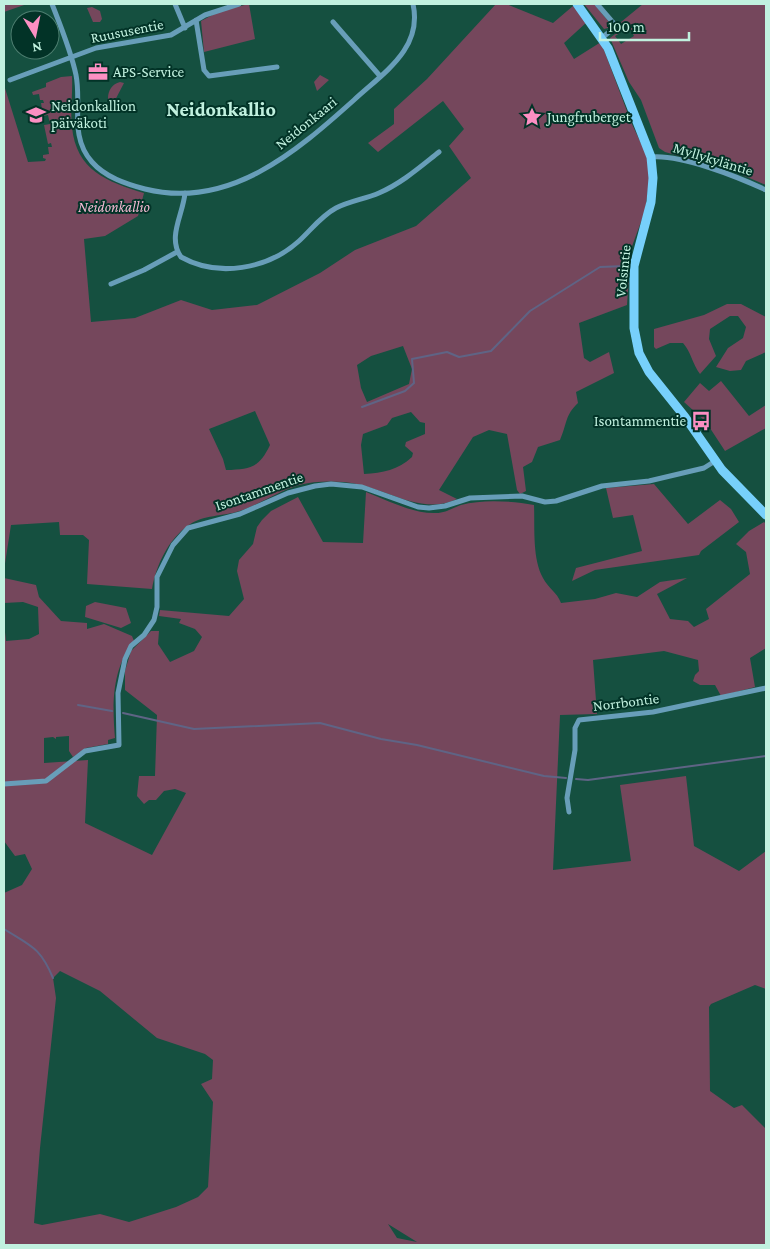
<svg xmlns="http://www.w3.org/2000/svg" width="770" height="1249" viewBox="0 0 770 1249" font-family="'Crimson Pro',serif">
  <rect width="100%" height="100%" fill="#155040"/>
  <path fill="#75475c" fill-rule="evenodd" d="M4,4H27L4,12Z
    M249,4L255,39L204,52L201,21L220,11Z
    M496,4H506L553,23L573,6L587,22L564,43L574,59L601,42L631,122L647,156L650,175L645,211L631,249L627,305L579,323L584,358L590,362L609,352L614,373L576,392L578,403C565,415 567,424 560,440L538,447L532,462L523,467L526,491L520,494L517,490L507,434L489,430L473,437L439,490L457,499C419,517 383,485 344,482C330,481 313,481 299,485C279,491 260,504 240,511C224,516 202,515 189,525C168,539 156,566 152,589L87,584L89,540L83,535H60L59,522L11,525L4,570V85L28,162L45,161L46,159L43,158V155L49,154L48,147H52L51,143L48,144L44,125L50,124L48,115L43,116L41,103H44L43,100H40L39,94L33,95L32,92L46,87V83L61,77L72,76C73,93 70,110 72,127C76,170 107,182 144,193L138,216L105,236L84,239L91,322L135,318L181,300L212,310L257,305L320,273L355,250L416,226L471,178L449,146L464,129L443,101L378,152L368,143L394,124V109L427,79ZM403,346L412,369L409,384L367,402L361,388L357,365L371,356ZM255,411L270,445C259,468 251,469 226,470L223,459L209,429ZM411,412L420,422L425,423V434L406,442L405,446L413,453L412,457C398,470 383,473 364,474L361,445L363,434L387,425L392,418Z
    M584,4H594L609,22L608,28L604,29Z
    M643,4H766V185L733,171L665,152L659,148L641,100L629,82L610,38L619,31L620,33L615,36L621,44L634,36L628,25L623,28L621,22Z
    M92,7L100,11L102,19L100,22H93L87,8Z
    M320,75L329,80L317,91L314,82Z
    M120,82L124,83L111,108C105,99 108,85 120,82Z
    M727,304H741L766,317V352L746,361L741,370L730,371L716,367L728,348L743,338L746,327L738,316H730L710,329L709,339L716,356L700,374C692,363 691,352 683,343H670L656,349L654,347V329L704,315Z
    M721,381L749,416L766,405V428L725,451L706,422L684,402L700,383L709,391Z
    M654,484L688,524L720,500L731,509L739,522L701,551L699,555L595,570L572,581L576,568L642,551L633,515L613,518L606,488Z
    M366,492C387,500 413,514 436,513C446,513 452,508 461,505C483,499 512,501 534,505C535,527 532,558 543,578C548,588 557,592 561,603L595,599L616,593L637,597L660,582L687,578L657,594L670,619L688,621L694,627L709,619L706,609L750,574L746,552L736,544L749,531L764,522L766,524V648L750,658L755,687L721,696L715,685H700L693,681L695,675L699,671L698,660L664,651L593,660L597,714L560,715L553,870L631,861L620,785L686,776L694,846L739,871L766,851V989L755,985L711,1004L709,1007L710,1091L734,1108L742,1105L766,1129V1245H4V893L22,885L32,869L25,854L15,856L4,841V623L6,641L29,639L39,634L38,607L23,602L4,603V578L36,585L39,597L61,621L87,623V629L104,624L132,636L134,641C112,669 112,703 115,738L108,740V744L86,748L73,757L69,751V736L56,737V739L53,737L44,738V763L88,760L85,823L152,855L186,793L175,789L164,791L156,800H149L144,804L137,796L139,776H155L157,715L125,690V671L131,651L151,631H159L158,644L170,662L194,651L202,637L195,629L179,623L181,619L159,616L160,610L229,616L244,599L237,571L239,560L253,544L257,527L262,520L271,511L298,497L323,542L363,543ZM60,971L100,991L157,1038L205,1054L213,1060L212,1079L201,1084L213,1102L208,1187L198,1197L176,1207L129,1222L100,1214L42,1225L34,1223L40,1148L56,998L53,978ZM388,1224L417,1242L397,1238Z
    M95,602L126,608L131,623L121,628L85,617L86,606Z"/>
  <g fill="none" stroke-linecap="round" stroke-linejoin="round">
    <path stroke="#5f6485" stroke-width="2" d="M362,407L405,391L414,383L412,359L447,352L459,357L491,351L530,311L600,267L626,266
      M78,705L112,711
      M123,713L194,729L320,723L381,739L417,745L544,776L566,778
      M576,779L588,780L766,756
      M4,929C31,946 40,947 53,978"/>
    <path stroke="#689eb9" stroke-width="5" d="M52,4C61,27 71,51 76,75C82,105 69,136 92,162C105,177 126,184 145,189C229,210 296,152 354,100C383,73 423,49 413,4
      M175,4L185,28
      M597,4L616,26L602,38
      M196,20L204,70L209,76L277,67
      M333,22L380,76
      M10,80L96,48L171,35L205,15L239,4
      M651,157C681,154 738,177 766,190
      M185,193C183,215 167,237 181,257C218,278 268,269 299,241C311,230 321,216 336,208C350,201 365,199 379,193C402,183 420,167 439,152
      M111,284L144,270L177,252
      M4,784L46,781L85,751L119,745L118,693L125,659L131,646L144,635L154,620L157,607V577L173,545L188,528L240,514L288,493L315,486L331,484L362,487L418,507L429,508L445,506L470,498L522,496L545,502L556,501L602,486L649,481L704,468L715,461
      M569,812L567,798L575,750V728L579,720L653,712L766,688"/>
    <path stroke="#77d0fb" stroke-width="9" d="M577,4L608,48L651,157L653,178L651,202L634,266V328L639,353L649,372L685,417L722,470L766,515"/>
  </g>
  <defs>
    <symbol id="office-bare" viewBox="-9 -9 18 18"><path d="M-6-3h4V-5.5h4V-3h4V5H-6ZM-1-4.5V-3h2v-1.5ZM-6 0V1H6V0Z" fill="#fc8fc3" stroke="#023327" stroke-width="2.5" paint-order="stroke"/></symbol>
    <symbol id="school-bare" viewBox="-9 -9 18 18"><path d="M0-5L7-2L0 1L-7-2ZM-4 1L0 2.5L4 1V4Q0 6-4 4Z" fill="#fc8fc3" stroke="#023327" stroke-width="2.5" paint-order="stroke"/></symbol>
    <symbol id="sight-bare" viewBox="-9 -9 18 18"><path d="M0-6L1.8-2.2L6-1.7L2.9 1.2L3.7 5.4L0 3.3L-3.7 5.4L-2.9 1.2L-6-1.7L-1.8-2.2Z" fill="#fc8fc3" stroke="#023327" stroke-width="2.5" paint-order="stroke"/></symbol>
    <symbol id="bus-bare" viewBox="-9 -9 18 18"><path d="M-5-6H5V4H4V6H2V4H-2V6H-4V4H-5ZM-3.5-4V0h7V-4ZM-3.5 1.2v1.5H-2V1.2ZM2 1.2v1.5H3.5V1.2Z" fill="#fc8fc3" stroke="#023327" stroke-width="2.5" paint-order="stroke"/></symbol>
  </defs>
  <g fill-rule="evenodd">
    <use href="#office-bare" x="84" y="58" width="28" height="28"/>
    <use href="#school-bare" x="22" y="101" width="28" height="28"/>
    <use href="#sight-bare" x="518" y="103" width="28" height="28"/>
    <use href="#bus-bare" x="687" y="407" width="28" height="28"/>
  </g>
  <g text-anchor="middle" stroke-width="4" stroke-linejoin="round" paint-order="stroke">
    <g font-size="15" fill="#c1f1df" stroke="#023327">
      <text transform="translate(127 31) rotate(-11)" y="5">Ruususentie</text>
      <text transform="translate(306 123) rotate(-39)" y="5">Neidonkaari</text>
      <text transform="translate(713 159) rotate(17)" y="5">Myllykyläntie</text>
      <text transform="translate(623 271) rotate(-84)" y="5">Volsintie</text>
      <text transform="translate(259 491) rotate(-19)" y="5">Isontammentie</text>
      <text transform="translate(626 702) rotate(-7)" y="5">Norrbontie</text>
    </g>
    <g font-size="15" fill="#c1f1df" stroke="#023327" text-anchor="start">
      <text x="113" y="77">APS-Service</text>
      <text x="51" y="111">Neidonkallion<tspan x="51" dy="17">päiväkoti</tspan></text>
      <text x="547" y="122">Jungfruberget</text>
      <text x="686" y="426" text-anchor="end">Isontammentie</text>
    </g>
    <g font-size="15" font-style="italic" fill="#f5bad4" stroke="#023327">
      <text x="114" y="212">Neidonkallio</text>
    </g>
    <g font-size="20" font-weight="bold" fill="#c1f1df" stroke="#023327">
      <text x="221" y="116">Neidonkallio</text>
    </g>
  </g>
  <rect width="770" height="1249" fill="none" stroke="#c1f1df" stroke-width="10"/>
  <g transform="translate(35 35) rotate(170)"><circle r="24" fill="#023327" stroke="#4e7f71"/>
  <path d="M0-4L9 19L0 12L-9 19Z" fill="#fc8fc3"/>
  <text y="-8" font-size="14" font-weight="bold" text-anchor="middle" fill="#c1f1df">N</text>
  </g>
  <path d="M600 32v8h89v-8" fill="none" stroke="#c1f1df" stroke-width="2.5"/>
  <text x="608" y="32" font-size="15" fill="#c1f1df" stroke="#023327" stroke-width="4" paint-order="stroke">100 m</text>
</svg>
